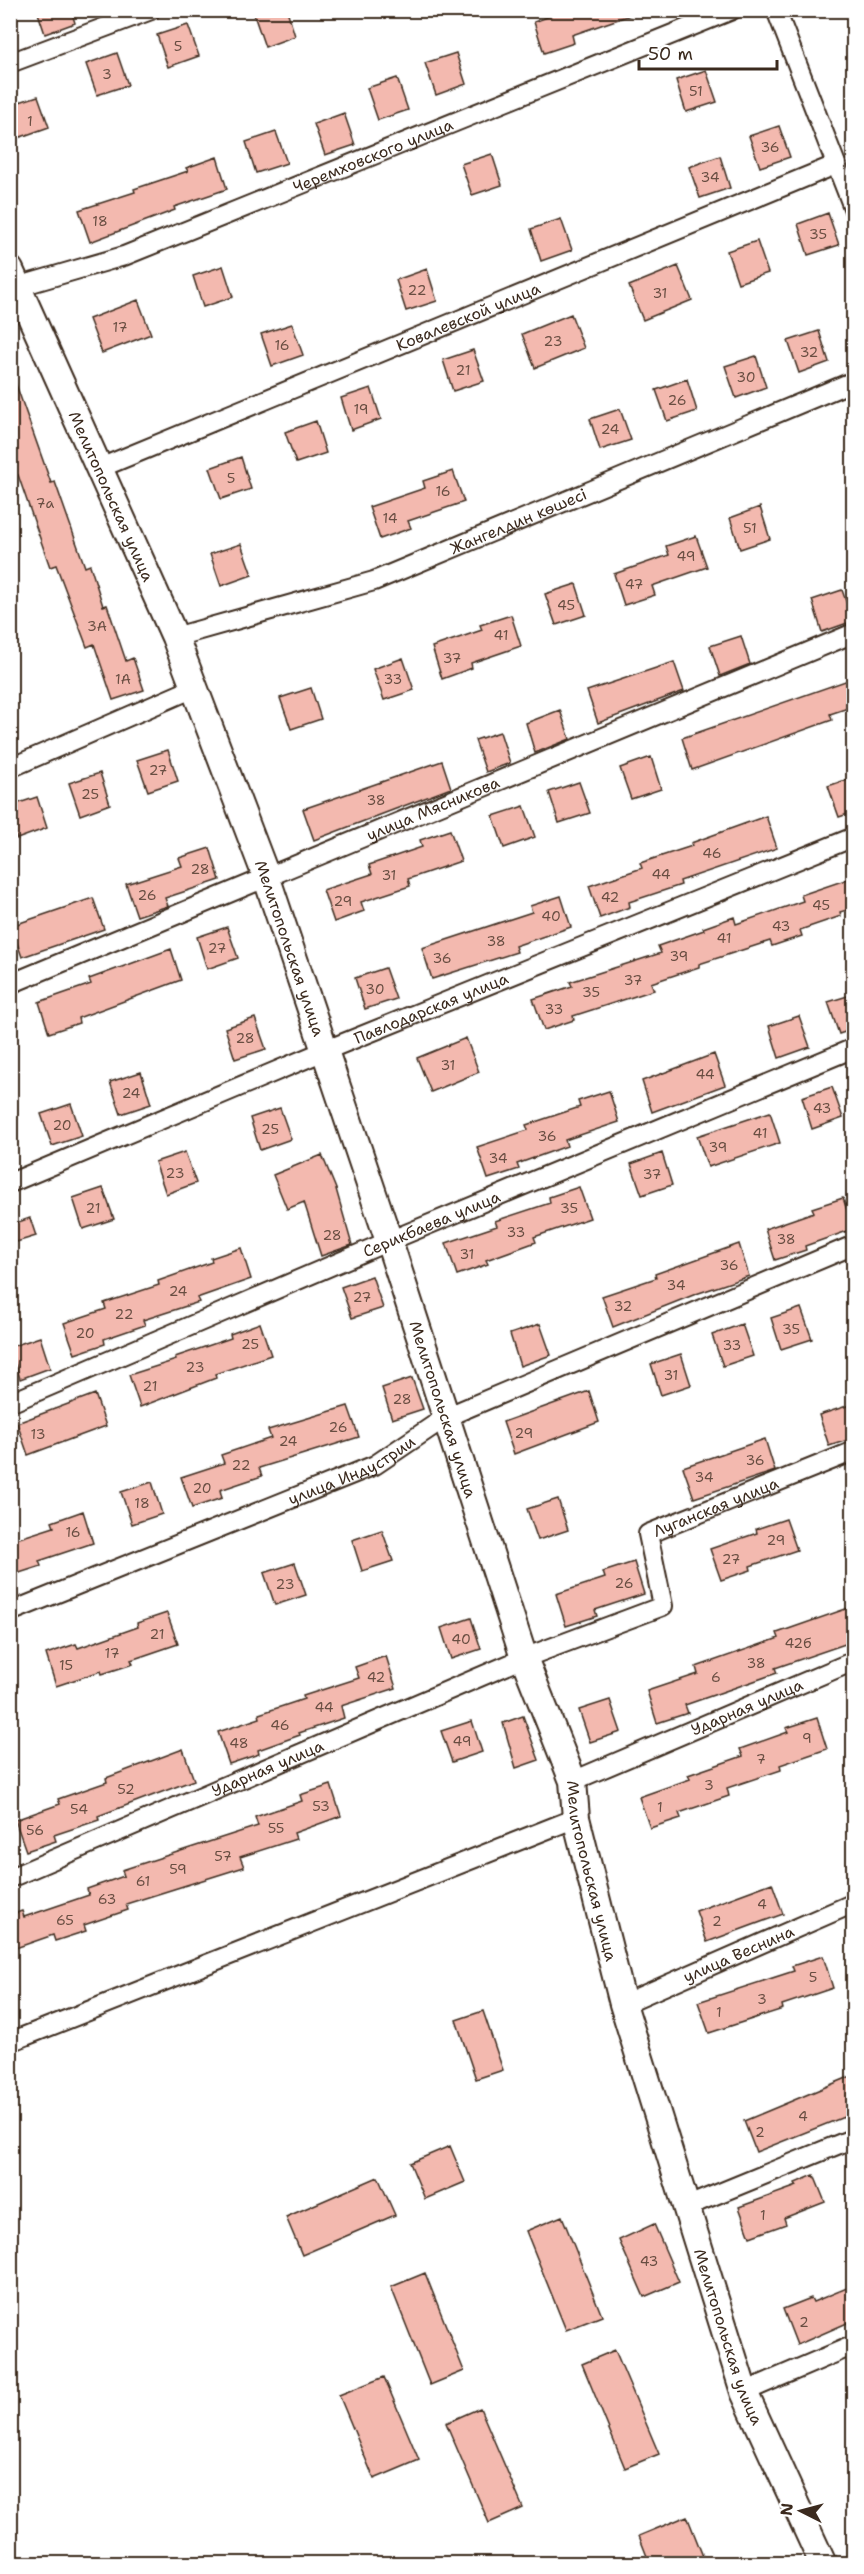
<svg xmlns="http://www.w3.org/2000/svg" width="864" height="2574" viewBox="0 0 864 2574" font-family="'Shantell Sans',sans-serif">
  <rect width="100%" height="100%" fill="#fff"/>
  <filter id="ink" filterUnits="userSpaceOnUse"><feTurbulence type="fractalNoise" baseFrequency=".0167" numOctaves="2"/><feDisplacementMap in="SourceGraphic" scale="12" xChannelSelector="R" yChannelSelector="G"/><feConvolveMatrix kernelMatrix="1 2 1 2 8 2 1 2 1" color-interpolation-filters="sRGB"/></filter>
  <g filter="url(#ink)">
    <path fill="#f3b9af" stroke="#3b2a1e" stroke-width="1.5" d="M37,10H71L75,23L45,34Z
      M268,10H287L295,36L265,47L254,15Z
      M566,10H635L636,13L572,35L574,43L544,53L534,22Z
      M188,25L199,56L168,67L157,35Z
      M117,53L128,85L97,95L86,64Z
      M456,53L466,84L436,95L425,63Z
      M706,70L717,102L686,112L676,80Z
      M397,78L408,110L378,120L367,88Z
      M38,96L49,127L18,138L10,114V105Z
      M344,113L355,145L325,155L314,124Z
      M779,126L790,157L760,167L749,136Z
      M276,132L287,163L256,173L246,142Z
      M492,154L502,185L472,195L461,164Z
      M720,156L730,188L700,198L689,167Z
      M217,157L227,189L174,207L175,210L90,242L79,210L135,192L134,189L188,171L186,168Z
      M828,213L839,245L808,255L798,224Z
      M561,219L572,250L541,261L531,229Z
      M757,241L768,273L738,283L727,251Z
      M223,266L233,297L203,307L193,276Z
      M678,266L692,300L643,320L629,286Z
      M427,269L437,301L406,311L396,280Z
      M138,300L151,334L102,353L89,319Z
      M571,314L584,348L535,368L522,334Z
      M292,324L303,355L272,366L261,334Z
      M819,331L829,362L799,373L788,341Z
      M473,350L484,381L453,391L443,360Z
      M756,356L766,387L736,398L725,366Z
      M10,376H13L51,483L55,482L85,567L90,565L103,606L107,605L126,661L133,658L144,690L113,700L94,644L87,647L56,565L50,567L18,475L15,476L10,462Z
      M687,379L697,411L667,421L656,390Z
      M371,388L381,419L351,430L341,398Z
      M620,409L631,440L600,450L590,419Z
      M316,421L326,453L296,463L285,432Z
      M241,457L251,489L221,499L210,468Z
      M453,471L464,502L408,521L411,528L380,539L369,507L425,488L423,481Z
      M760,507L770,539L740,549L730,518Z
      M696,536L707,567L652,586L655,595L624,605L614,574L669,555L666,546Z
      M241,544L252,575L221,586L210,554Z
      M576,584L586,615L556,625L545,594Z
      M842,590L853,621L822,632L812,600Z
      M511,615L521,646L471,663L472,668L442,679L432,647L482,630L480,625Z
      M741,636L750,664L720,676L710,646Z
      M403,658L414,690L384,700L373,669Z
      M674,662L684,691L598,723L587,691Z
      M854,678V706L830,714L832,720L692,770L682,738Z
      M311,688L321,719L291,729L280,698Z
      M560,710L570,739L535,753L526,723Z
      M500,732L510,763L486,772L475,740Z
      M168,750L178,781L148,791L137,760Z
      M651,757L661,789L631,799L620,768Z
      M442,761L451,788L314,840L303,809Z
      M100,773L110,804L80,815L69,783Z
      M854,777V812L839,817L828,786Z
      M579,782L590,813L559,823L549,792Z
      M37,797L47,828L17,839L10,821V806Z
      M524,806L535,837L504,848L493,816Z
      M766,816L777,848L680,881L681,885L629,902L630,907L600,918L589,886L642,868L640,863L692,846L691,843Z
      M450,830L461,861L408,879L410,886L361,902L364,911L334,922L323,890L372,874L369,865L422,847L420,840Z
      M210,848L220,880L165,898L168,906L137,916L126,884L182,866L179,858Z
      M854,877V908L840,912L841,916L800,930L802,936L772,946L770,941L699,964V967L651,983L654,990L573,1016L574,1020L544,1030L533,999L572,986L570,982L661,953L658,946L704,930L703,928L734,917L736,924L803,901L801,895Z
      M561,896L571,927L515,946L517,952L432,979L422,948L532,912L530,906Z
      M93,898L104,929L22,957L11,926Z
      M227,927L238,958L207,969L197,937Z
      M171,949L181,980L78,1018L79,1023L49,1033L39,1002L91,984L89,979Z
      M385,968L396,999L365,1009L355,978Z
      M854,994V1029L839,1034L828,1002Z
      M799,1016L810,1047L779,1058L769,1026Z
      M255,1018L266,1049L235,1059L225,1028Z
      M466,1038L479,1072L431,1092L417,1058Z
      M714,1054L725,1085L652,1112L642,1081Z
      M141,1072L151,1104L121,1114L110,1082Z
      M832,1087L843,1118L812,1129L802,1097Z
      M609,1091L619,1122L565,1140L567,1146L517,1164L519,1169L488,1179L477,1147L528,1130L526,1125L580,1107L578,1101Z
      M71,1104L82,1136L52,1146L41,1114Z
      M280,1108L291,1139L260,1150L250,1118Z
      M770,1112L780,1143L708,1167L697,1136Z
      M185,1152L196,1183L166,1194L155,1162Z
      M662,1153L672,1185L642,1195L631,1164Z
      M322,1155L336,1189L352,1245L321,1256L304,1202L287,1209L273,1175Z
      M579,1187L590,1218L534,1237L536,1242L486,1260L488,1264L457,1275L446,1243L497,1226L495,1221L550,1203L549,1197Z
      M103,1188L114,1219L83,1229L73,1198Z
      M843,1198L853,1229L805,1246L806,1250L775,1260L765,1229L814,1212L812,1208Z
      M30,1218L36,1236L10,1244V1225Z
      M739,1244L749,1276L696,1294L613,1327L602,1296L656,1278L655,1274Z
      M241,1248L251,1279L197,1298L199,1302L143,1320L145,1325L104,1339L105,1344L75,1354L64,1323L106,1309L104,1303L159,1285L158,1281L212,1262L211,1258Z
      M372,1276L383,1308L352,1318L341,1287Z
      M801,1308L812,1339L781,1349L771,1318Z
      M260,1323L271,1355L215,1374L216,1378L140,1407L129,1375L176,1360L175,1357L231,1338L230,1334Z
      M540,1324L551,1355L520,1366L510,1334Z
      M742,1324L753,1356L723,1366L712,1335Z
      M40,1337L50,1368L20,1379L10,1347Z
      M681,1354L691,1385L661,1395L651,1364Z
      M412,1378L423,1409L392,1419L382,1388Z
      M589,1391L599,1422L514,1454L503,1422Z
      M95,1394L106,1426L28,1455L17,1423Z
      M850,1405L854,1417V1438L829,1446L819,1415Z
      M348,1406L359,1437L259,1468L262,1476L220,1490L222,1498L192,1508L181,1477L224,1463L221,1455L271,1438L268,1430Z
      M765,1439L775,1471L694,1498L683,1467Z
      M152,1482L162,1514L132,1524L121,1492Z
      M558,1499L568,1530L538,1540L527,1509Z
      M83,1511L93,1543L39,1561L41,1566L10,1576V1541L54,1527L52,1522Z
      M786,1519L797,1550L750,1566L751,1570L721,1580L710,1549L757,1533L756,1529Z
      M382,1530L393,1561L362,1571L352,1540Z
      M634,1562L644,1594L595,1610L597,1616L566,1626L556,1594L605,1578L603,1572Z
      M295,1563L306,1595L275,1605L264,1573Z
      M854,1606V1641L775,1668L777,1673L685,1705L688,1713L657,1723L647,1691L698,1674L696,1667L779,1638L777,1633Z
      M167,1613L178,1644L131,1660L133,1664L102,1674L101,1671L56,1686L46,1654L76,1644L78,1648L138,1627L137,1623Z
      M471,1618L481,1649L451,1659L441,1628Z
      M386,1656L396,1688L341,1706L344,1718L299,1733L300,1735L258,1750L259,1754L229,1764L218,1732L260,1718L259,1714L304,1699L303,1696L359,1678L355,1667Z
      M610,1700L621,1732L590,1742L579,1710Z
      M523,1716L539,1760L516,1768L503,1723Z
      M817,1718L827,1749L780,1765L781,1770L727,1788L729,1796L679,1813L681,1818L650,1828L639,1797L690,1779L688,1775L743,1756L740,1749L788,1732L786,1728Z
      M472,1721L482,1752L452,1762L441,1731Z
      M183,1749L194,1780L98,1816L99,1820L54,1835L56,1841L26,1851L15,1820L60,1804L58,1799L107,1782L106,1778Z
      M331,1785L341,1816L294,1833L296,1839L240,1857L244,1867L126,1904L128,1910L84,1925L86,1931L55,1941L53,1935L10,1950V1915L22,1911L24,1917L89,1895L87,1889L124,1876L122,1870L258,1826L255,1817L302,1801L300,1795Z
      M772,1883L783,1914L707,1942L696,1911Z
      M823,1956L833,1988L782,2005L783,2009L709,2033L698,2002L794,1971L792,1966Z
      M483,2011L503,2070L476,2079L456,2020Z
      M854,2075V2113L756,2152L744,2121Z
      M450,2146L465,2182L425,2199L410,2163Z
      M814,2175L825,2202L784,2218L786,2224L750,2237L739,2207L797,2186L795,2183Z
      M378,2177L395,2215L302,2255L286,2217Z
      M562,2216L602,2316L566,2330L526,2231Z
      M654,2224L679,2282L644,2297L619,2240Z
      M425,2273L464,2371L430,2385L391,2287Z
      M854,2285V2320L797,2345L783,2309L811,2298L813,2302Z
      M615,2350L659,2454L625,2468L582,2364Z
      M384,2377L419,2460L374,2479L339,2395Z
      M480,2408L523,2508L489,2523L446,2423Z
      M687,2516L706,2564H650L639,2536Z"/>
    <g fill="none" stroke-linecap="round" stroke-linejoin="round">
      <defs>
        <g id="street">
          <path d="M776,10L854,210"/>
          <path d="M10,63L151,10"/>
          <path id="s1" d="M10,289L124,256L732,10"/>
          <path id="s2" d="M100,468L835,165"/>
          <path id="s3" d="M175,637L374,581L854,381"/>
          <path d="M10,768L194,688"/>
          <path id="s4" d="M10,984L854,633"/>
          <path id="s5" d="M10,1183L324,1051L854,837"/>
          <path id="s6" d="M10,1403L389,1241L854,1048"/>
          <path id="s7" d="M10,1612L375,1465L446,1417L854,1245"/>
          <path id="s8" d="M573,1781L854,1661"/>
          <path id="s9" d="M10,1878L524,1658L663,1606L648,1534L854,1451"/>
          <path id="s10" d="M623,2004L854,1903"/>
          <path d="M10,2042L576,1818"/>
          <path d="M688,2206L854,2138"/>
          <path d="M744,2392L854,2345"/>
        </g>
        <g id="secondary">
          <path id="s11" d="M10,270L175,637L266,876L389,1241L524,1658L573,1781L576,1818L623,2004L744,2392L823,2564"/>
        </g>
      </defs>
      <use href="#street" stroke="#3b2a1e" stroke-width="22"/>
      <use href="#secondary" stroke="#3b2a1e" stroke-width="30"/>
      <use href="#street" stroke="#fff" stroke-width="18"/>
      <use href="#secondary" stroke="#fff" stroke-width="26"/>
    </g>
  </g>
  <g text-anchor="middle" stroke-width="6" stroke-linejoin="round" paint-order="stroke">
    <g font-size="14" fill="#694e42">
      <text x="178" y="51">5</text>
      <text x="107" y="79">3</text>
      <text x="696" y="96">51</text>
      <text x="30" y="126">1</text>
      <text x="770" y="152">36</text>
      <text x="710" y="182">34</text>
      <text x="100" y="226">18</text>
      <text x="818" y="239">35</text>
      <text x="417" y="295">22</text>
      <text x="660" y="298">31</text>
      <text x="120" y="332">17</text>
      <text x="553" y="346">23</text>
      <text x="282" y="350">16</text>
      <text x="809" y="357">32</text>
      <text x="463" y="375">21</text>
      <text x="746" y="382">30</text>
      <text x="677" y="405">26</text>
      <text x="361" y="414">19</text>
      <text x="610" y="434">24</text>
      <text x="231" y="483">5</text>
      <text x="443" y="496">16</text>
      <text x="45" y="508">7а</text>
      <text x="390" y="523">14</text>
      <text x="750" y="533">51</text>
      <text x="686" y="561">49</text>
      <text x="634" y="589">47</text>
      <text x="566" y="610">45</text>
      <text x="97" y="631">3А</text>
      <text x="501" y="640">41</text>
      <text x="452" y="663">37</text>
      <text x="123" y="684">1А</text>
      <text x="393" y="684">33</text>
      <text x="158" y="775">27</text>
      <text x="90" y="799">25</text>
      <text x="376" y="805">38</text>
      <text x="712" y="858">46</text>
      <text x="200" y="874">28</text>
      <text x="661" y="879">44</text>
      <text x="389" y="880">31</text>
      <text x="147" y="900">26</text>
      <text x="610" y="902">42</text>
      <text x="343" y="906">29</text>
      <text x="821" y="910">45</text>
      <text x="551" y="921">40</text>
      <text x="781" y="931">43</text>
      <text x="724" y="943">41</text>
      <text x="496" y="946">38</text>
      <text x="217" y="953">27</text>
      <text x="679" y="961">39</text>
      <text x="442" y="963">36</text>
      <text x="633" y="985">37</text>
      <text x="375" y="994">30</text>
      <text x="591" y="997">35</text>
      <text x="554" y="1014">33</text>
      <text x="245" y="1043">28</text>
      <text x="448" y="1070">31</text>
      <text x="705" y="1079">44</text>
      <text x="131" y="1098">24</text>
      <text x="822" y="1113">43</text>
      <text x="62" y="1130">20</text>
      <text x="270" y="1134">25</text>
      <text x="760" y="1138">41</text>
      <text x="547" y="1141">36</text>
      <text x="718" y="1152">39</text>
      <text x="498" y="1163">34</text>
      <text x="175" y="1178">23</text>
      <text x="652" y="1179">37</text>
      <text x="93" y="1213">21</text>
      <text x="569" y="1213">35</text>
      <text x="516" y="1237">33</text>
      <text x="332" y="1240">28</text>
      <text x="786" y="1244">38</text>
      <text x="467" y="1259">31</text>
      <text x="729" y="1270">36</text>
      <text x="676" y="1290">34</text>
      <text x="178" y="1296">24</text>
      <text x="362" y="1302">27</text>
      <text x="623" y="1311">32</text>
      <text x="124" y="1319">22</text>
      <text x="791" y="1334">35</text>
      <text x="85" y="1338">20</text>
      <text x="250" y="1349">25</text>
      <text x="732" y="1350">33</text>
      <text x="195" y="1372">23</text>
      <text x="671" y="1380">31</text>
      <text x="150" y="1391">21</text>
      <text x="402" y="1404">28</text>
      <text x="338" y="1432">26</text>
      <text x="524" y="1438">29</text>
      <text x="38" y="1439">13</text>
      <text x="288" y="1446">24</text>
      <text x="755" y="1465">36</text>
      <text x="241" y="1470">22</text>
      <text x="704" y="1482">34</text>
      <text x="202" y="1493">20</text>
      <text x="142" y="1508">18</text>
      <text x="73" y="1537">16</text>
      <text x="776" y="1545">29</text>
      <text x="731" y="1564">27</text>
      <text x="624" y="1588">26</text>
      <text x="285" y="1589">23</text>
      <text x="157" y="1639">21</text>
      <text x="461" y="1644">40</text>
      <text x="798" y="1648">42б</text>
      <text x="112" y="1658">17</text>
      <text x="756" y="1668">38</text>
      <text x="66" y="1670">15</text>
      <text x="376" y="1682">42</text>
      <text x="716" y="1682">6</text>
      <text x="324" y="1712">44</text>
      <text x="280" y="1730">46</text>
      <text x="807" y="1743">9</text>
      <text x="462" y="1746">49</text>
      <text x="239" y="1748">48</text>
      <text x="761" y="1764">7</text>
      <text x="709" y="1790">3</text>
      <text x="126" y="1794">52</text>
      <text x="321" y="1811">53</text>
      <text x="660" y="1812">1</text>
      <text x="79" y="1814">54</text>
      <text x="276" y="1833">55</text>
      <text x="35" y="1835">56</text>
      <text x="223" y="1861">57</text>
      <text x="178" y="1874">59</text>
      <text x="143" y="1886">61</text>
      <text x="107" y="1904">63</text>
      <text x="762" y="1909">4</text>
      <text x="65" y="1925">65</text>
      <text x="717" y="1926">2</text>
      <text x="813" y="1982">5</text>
      <text x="762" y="2004">3</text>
      <text x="719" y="2017">1</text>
      <text x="803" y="2121">4</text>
      <text x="760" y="2137">2</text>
      <text x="763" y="2220">1</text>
      <text x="649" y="2266">43</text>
      <text x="804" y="2327">2</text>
    </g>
    <g font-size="16" fill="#3b2a1e" stroke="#fff">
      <text dy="6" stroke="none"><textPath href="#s1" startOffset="387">Черемховского улица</textPath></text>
      <text dy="6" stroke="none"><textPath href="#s2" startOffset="398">Ковалевской улица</textPath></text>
      <text dy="6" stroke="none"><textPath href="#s11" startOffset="248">Мелитопольская улица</textPath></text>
      <text dy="6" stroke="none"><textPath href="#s3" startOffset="363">Жангелдин көшесі</textPath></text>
      <text dy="6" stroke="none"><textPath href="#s4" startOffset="458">улица Мясникова</textPath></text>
      <text dy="6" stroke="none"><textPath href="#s11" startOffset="734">Мелитопольская улица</textPath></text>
      <text dy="6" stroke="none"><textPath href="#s5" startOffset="456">Павлодарская улица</textPath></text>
      <text dy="6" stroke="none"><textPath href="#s6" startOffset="458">Серикбаева улица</textPath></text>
      <text dy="6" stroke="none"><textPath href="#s11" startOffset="1220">Мелитопольская улица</textPath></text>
      <text dy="6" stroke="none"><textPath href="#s7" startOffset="370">улица Индустрии</textPath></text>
      <text dy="6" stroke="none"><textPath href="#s9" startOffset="854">Луганская улица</textPath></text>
      <text dy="6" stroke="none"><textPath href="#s8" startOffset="189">Ударная улица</textPath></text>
      <text dy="6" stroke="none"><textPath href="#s9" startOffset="280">Ударная улица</textPath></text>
      <text dy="6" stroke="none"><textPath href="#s11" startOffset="1706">Мелитопольская улица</textPath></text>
      <text dy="6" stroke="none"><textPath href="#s10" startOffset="126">улица Веснина</textPath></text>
      <text dy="6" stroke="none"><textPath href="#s11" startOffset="2192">Мелитопольская улица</textPath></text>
    </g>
  </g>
  <rect width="864" height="2574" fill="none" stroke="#fff" stroke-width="36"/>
  <rect x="18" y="18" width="828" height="2538" fill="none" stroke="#3b2a1e" stroke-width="2" filter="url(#ink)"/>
  <g transform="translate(801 2511) rotate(276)" stroke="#ffffff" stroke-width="4.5" paint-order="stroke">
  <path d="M0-4.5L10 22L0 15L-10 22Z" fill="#3b2a1e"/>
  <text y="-9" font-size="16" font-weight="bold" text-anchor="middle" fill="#3b2a1e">N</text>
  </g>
  <path d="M639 60v9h138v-9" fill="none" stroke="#3b2a1e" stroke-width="3"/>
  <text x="648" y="60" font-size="18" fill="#3b2a1e" stroke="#ffffff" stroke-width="4.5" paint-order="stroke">50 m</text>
</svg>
